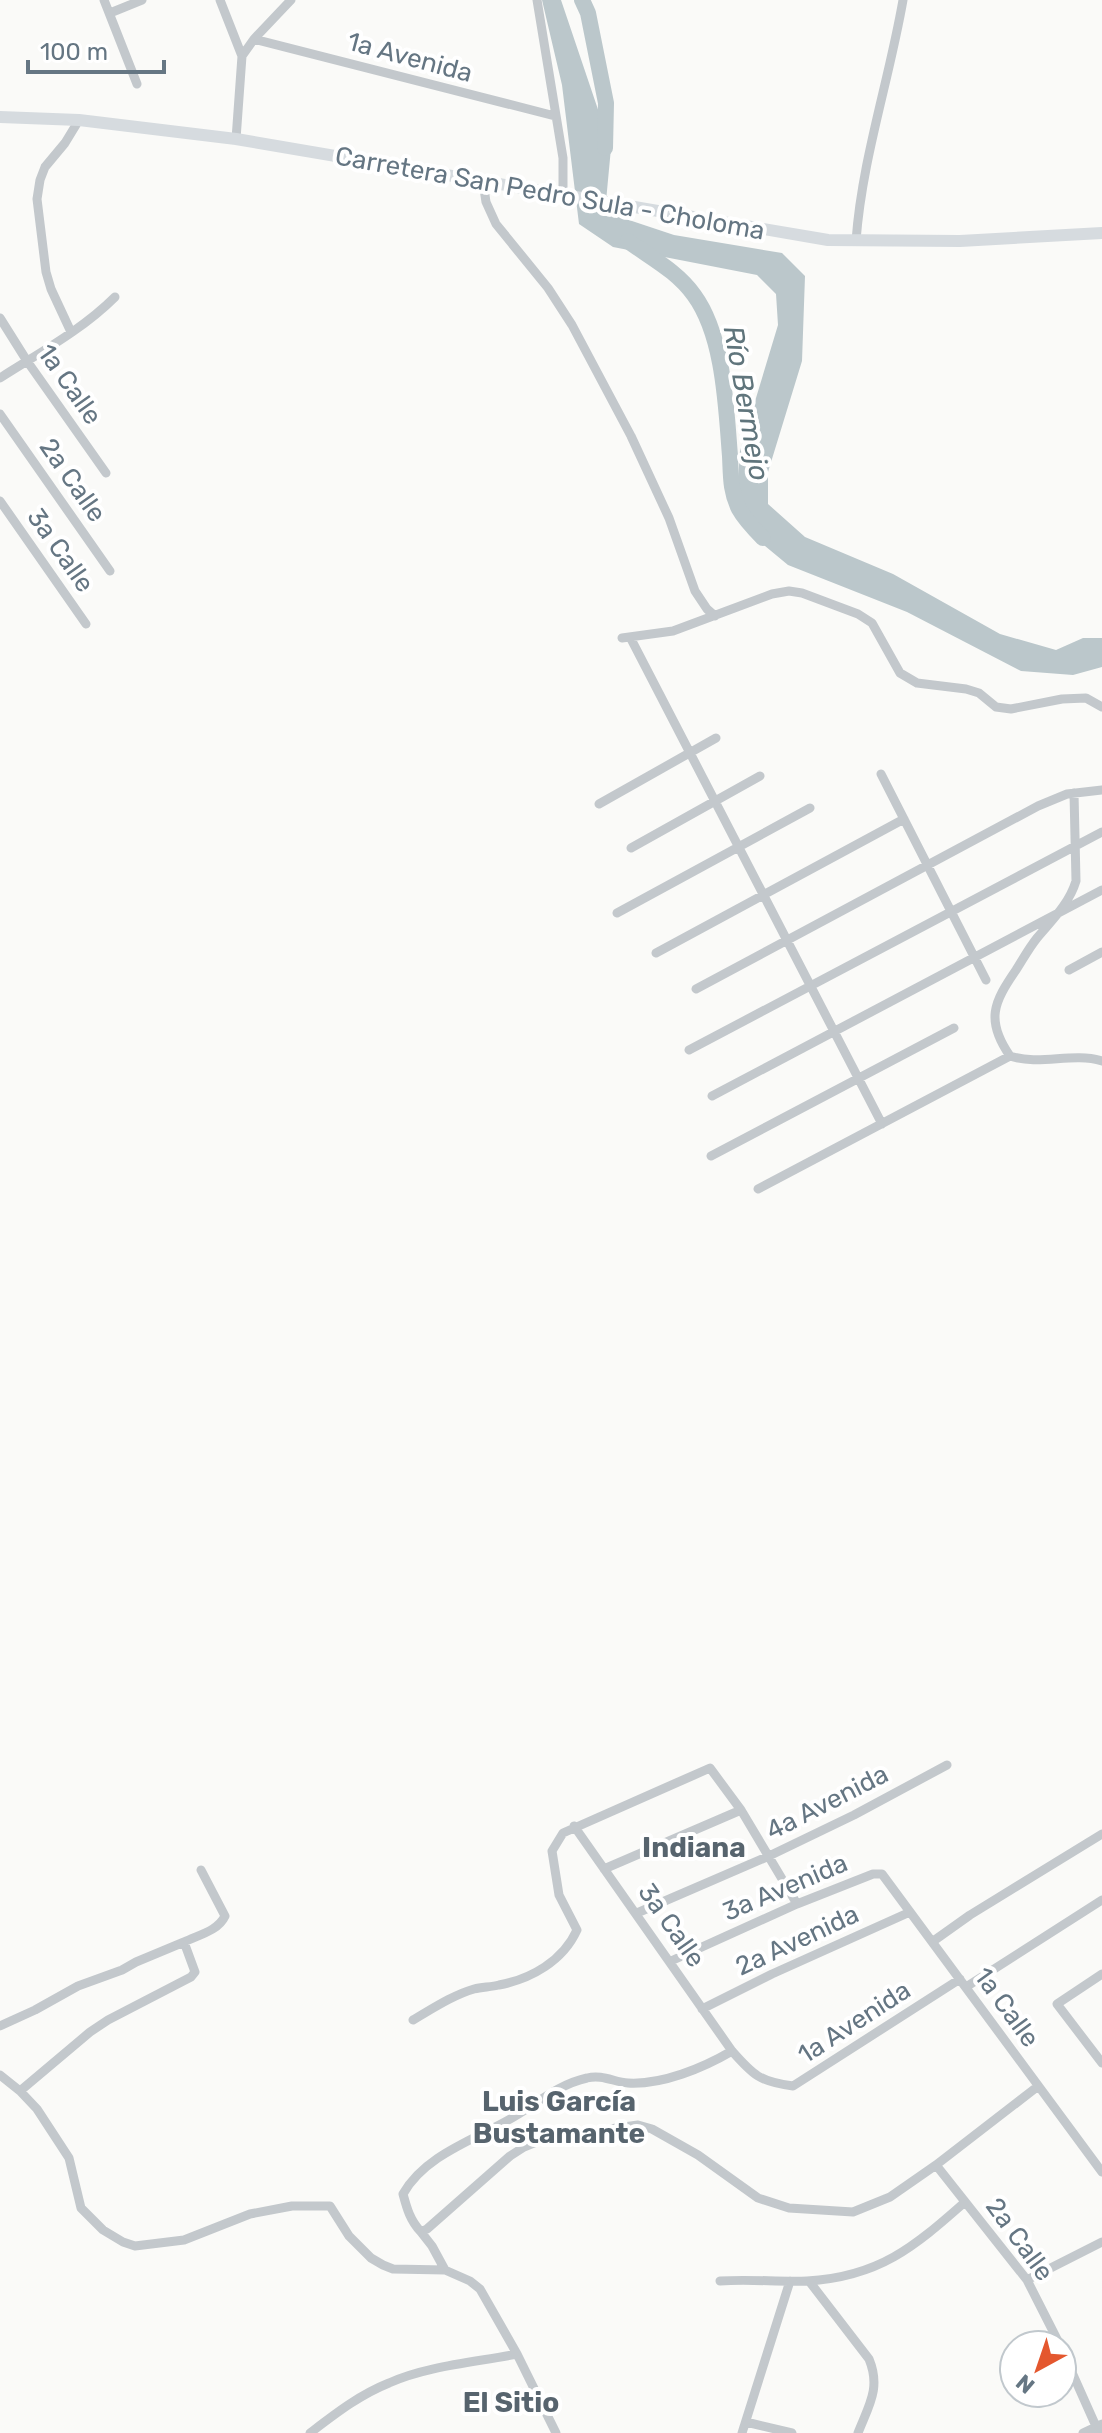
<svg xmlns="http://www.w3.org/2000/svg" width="1102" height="2433" viewBox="0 0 1102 2433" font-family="Rubik,sans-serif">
  <rect width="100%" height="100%" fill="#fafaf8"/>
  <path fill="#bbc7cb" d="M542,0H561L611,148L605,212L674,235L782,253L805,276L802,361L768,472V504L805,537L893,574L1000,634L1056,650L1083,638H1102V667L1073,675L1021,671L907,612L788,565L754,537L737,496L740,451L778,325L776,294L757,275L613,247L579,224L562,85Z"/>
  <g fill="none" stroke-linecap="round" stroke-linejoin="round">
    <path stroke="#bbc7cb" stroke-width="16" d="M582,0L588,13L606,103L605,148
      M628,241C651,258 677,271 694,295C724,336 726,407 730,456C731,475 730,491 739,509C745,520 754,529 763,538"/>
    <path stroke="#c3c8cc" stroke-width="9" d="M104,0L137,84
      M220,0L242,56L236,139
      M537,0L563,158V195
      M110,13L142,0
      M254,39L555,116
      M242,56L254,39L291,0
      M483,182L486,202L496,224L548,288L572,325L631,436L669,518L695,591L707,609L715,616
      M856,241C862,159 889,81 903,0
      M0,318L27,361L106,473
      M71,332L51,289L46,272L37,199L40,180L45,167L65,143L79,120
      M0,378C39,353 82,330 115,297
      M0,414L110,571
      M0,501L86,624
      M630,637L882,1124
      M622,638L673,631L772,594L789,591L802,593L858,614L872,623L900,673L917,683L966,689L979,693L996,707L1011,709L1062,699L1086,698L1102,707
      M881,774L986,980
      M1074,793L1076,881C1069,904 1052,920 1037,938C1029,948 1023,959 1016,970C994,1002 985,1020 1010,1056C1040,1066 1072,1052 1102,1061
      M599,804L716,738
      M631,848L760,776
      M617,913L810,808
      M656,953L904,819
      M1069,970L1102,952
      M696,989L1038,806L1067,794L1102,790
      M689,1050L1102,832
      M712,1096L1102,890
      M711,1156L954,1028
      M758,1189L1010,1056
      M574,1826L732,2051C753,2075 760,2082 793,2086L960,1979
      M604,1869L741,1810
      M201,1870L225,1916C218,1931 198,1935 184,1942L195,1972L191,1977L108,2020L90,2032L20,2091L37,2109L69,2158L81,2208L103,2230L123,2242L135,2246L184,2240L250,2214L292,2206H330L349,2236L371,2258L383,2265L393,2269L445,2270L470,2281L480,2289L517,2354L556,2433
      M637,1913L769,1856L854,1815L947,1765
      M932,1942L970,1915L1102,1834
      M671,1961L797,1904L873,1874H882L1102,2172
      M1102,1974L1057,2004L1102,2063
      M966,1987L1102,1900
      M702,2009L772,1974L910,1912
      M413,2020C432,2009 453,1995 474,1989C482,1987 491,1987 499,1985C531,1979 563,1961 577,1930L559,1895L552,1851L563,1833L710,1768L741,1810L797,1904
      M0,2026L35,2010L78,1986L122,1970L136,1962L184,1942
      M0,2075L20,2091
      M936,2165L1027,2280L1060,2345
      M421,2232C410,2220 407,2209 403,2194C426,2153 480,2138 517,2115C540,2101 560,2084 587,2078C602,2074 614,2082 628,2083C662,2085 703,2068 732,2051
      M445,2270L432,2246L421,2232L427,2229L510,2156L524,2147L546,2138L638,2125L652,2129L698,2155L758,2198L789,2208L853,2212L890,2197L936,2165L1037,2087
      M1027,2280L1102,2242
      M720,2281C749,2279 778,2282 807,2281C879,2277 914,2247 965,2202
      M809,2281L869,2359C881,2388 869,2405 858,2433
      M1062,2350L1099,2433
      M746,2422L792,2433
      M310,2433C335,2414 359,2395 389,2383C426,2366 477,2362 517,2354
      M742,2433L790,2281
      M1083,2433L1102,2424"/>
    <path stroke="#d6dbdf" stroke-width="12" d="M0,117L79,120L236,139L828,240L960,241L1102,233"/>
  </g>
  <g text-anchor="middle" stroke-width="8" stroke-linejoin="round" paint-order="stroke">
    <g font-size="26" fill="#657683" stroke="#fff">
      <text transform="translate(410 57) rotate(15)" y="9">1a Avenida</text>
      <text transform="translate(550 193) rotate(10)" y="9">Carretera San Pedro Sula - Choloma</text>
      <text transform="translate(70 384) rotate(55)" y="9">1a Calle</text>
      <text transform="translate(73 480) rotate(55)" y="9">2a Calle</text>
      <text transform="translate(61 550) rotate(55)" y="9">3a Calle</text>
      <text transform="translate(827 1802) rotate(-27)" y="9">4a Avenida</text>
      <text transform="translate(785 1887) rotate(-23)" y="9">3a Avenida</text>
      <text transform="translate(672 1925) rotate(55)" y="9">3a Calle</text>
      <text transform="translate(797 1940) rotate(-25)" y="9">2a Avenida</text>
      <text transform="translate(1007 2007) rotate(54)" y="9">1a Calle</text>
      <text transform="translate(854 2022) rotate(-33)" y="9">1a Avenida</text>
      <text transform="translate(1020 2239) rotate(54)" y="9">2a Calle</text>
    </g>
    <g font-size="28" font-style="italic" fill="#60757c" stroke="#fff">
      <text transform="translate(747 403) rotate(80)" y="10">Río Bermejo</text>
    </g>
    <g font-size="28" font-weight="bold" fill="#57646e" stroke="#fff">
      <text x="694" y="1857">Indiana</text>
      <text x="559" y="2111">Luis García<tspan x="559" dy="32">Bustamante</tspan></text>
      <text x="511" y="2412">El Sitio</text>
    </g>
  </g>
  <g transform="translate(1038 2369) rotate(220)"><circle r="38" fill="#ffffff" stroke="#c1c8cd" stroke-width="2"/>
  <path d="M0-6L14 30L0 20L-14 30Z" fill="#e4572e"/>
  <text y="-12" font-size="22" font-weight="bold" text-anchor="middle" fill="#657683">N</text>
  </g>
  <path d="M28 60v12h136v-12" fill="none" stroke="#657683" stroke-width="4"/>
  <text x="40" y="60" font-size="24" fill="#657683" stroke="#ffffff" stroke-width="6" paint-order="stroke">100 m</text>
</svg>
